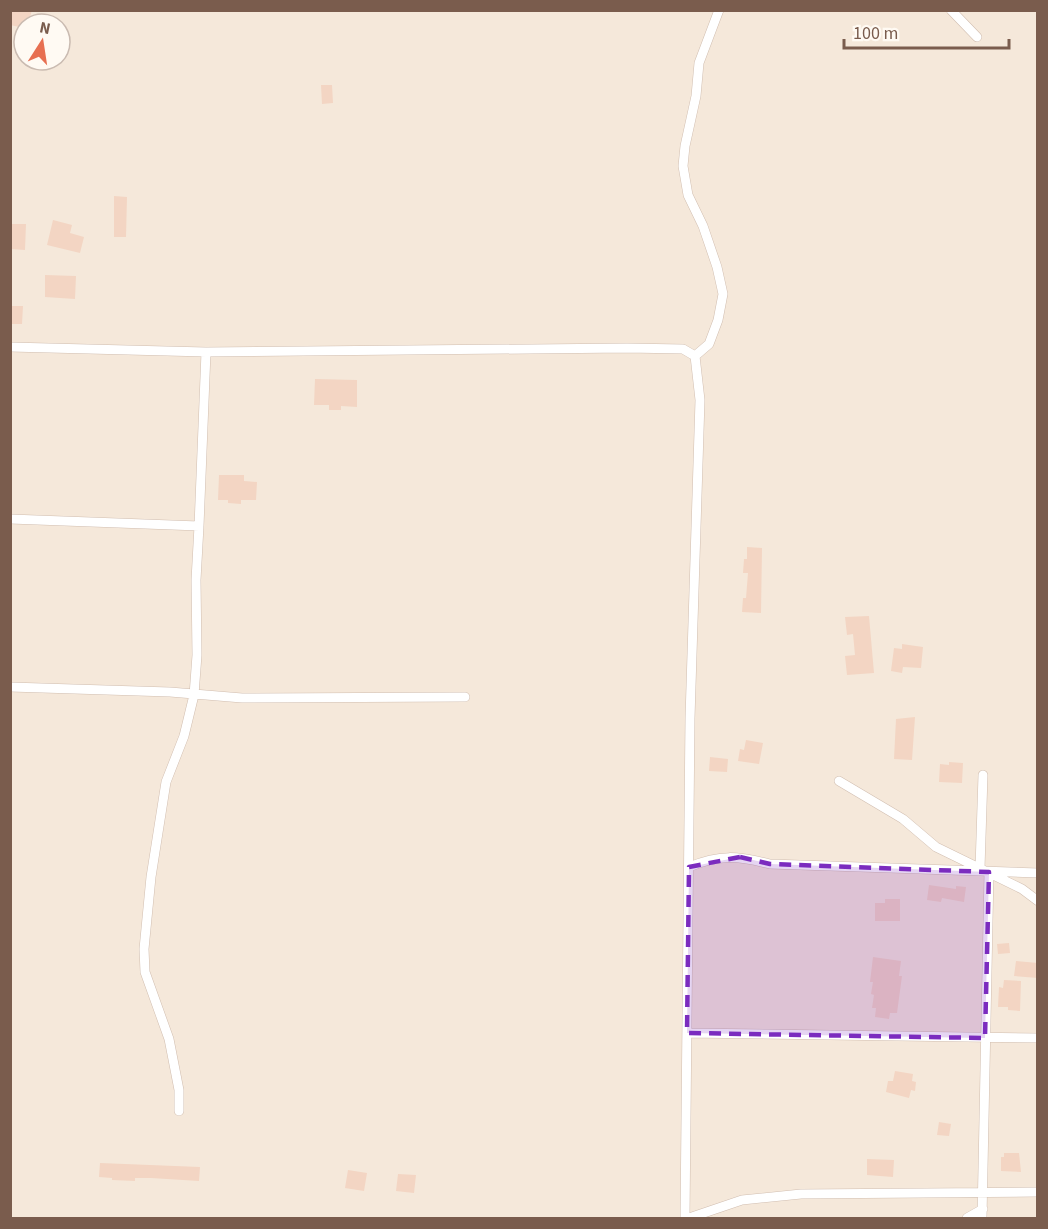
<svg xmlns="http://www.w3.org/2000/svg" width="1048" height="1229" viewBox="0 0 1048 1229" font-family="'Source Sans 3',sans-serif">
  <rect width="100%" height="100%" fill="#fdf6ec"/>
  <path fill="#f5e8da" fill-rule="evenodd" d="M11,11H1037V1218H11ZM24,24H60V60H24Z"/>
  <path fill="#f3d5c3" d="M10,10H32L28,24H24V28L10,25Z
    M321,85H332L333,103L322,104Z
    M114,196L127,197L126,237H114Z
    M53,220L72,225L70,233L84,237L80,253L47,245Z
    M10,224H26L25,250L10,249Z
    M45,275L76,276L75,299L45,297Z
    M10,306H23L22,324H10Z
    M315,379L357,380V407L341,406V410H329V405H314Z
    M219,475H244V481L257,482L256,500H241V504L228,503V500H218Z
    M747,547L762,548L761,613L742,612L743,598H746L748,573H743L744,559H747Z
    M869,616L874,673L847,675L845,656L855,655L853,634L847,635L845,617Z
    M902,644L923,647L921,668L903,667L902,673L891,671L894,648L902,649Z
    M915,717L912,760L894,759L896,719Z
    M746,740L763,743L759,764L738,761L740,749L744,750Z
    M710,757L728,759L727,772L709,771Z
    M949,762L963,763L962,783L939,782L940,764L949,765Z
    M929,885L956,889V886L966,887L964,902L942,898L941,902L927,900Z
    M885,899H900V921H875V903H885Z
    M1009,943L1010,953L998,954L997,944Z
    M873,957L901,961L899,976H902L897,1013H890L889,1019L875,1017L876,1008H872L874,995L871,994L873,982H870Z
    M1016,961L1038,963V978L1014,976Z
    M1004,980L1021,981L1020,1011L1008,1010V1007H998L999,987L1003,988Z
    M895,1071L913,1074L912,1081L916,1082L915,1091L911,1090L909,1098L886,1092L888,1081H893Z
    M939,1122L951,1124L949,1136L937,1135Z
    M1004,1153H1019L1021,1172L1001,1171V1157H1004Z
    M867,1159L894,1160L893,1177L867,1175Z
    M100,1163L200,1167L199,1181L151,1178H135V1181L112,1180V1178L99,1177Z
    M348,1170L367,1173L364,1191L345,1188Z
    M398,1174L416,1175L414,1193L396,1191Z"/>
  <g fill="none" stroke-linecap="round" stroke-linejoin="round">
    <defs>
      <path id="minor" d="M951,10L977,37
        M10,347L206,352L199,526L10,519
        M206,352L627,348L683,349L695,356L700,400L690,718L685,1218
        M695,356L709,344L718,320L723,294L717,267L703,226L688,195L683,166L685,146L696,96L699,63L719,10
        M10,687L170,692L242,698L465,697
        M839,781L903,819L936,847L1022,889L1038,901
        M689,867C720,854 738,856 770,864L1038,873
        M980,868L983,775
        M687,1033L1038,1038
        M179,1111V1090L169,1039L145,972L144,949L151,877L166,782L184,736L194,695L197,655L196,580L199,526
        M689,1218L742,1200L801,1194L1038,1192
        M967,1218L983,1209
        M982,1218L989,872"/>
    </defs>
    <use href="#minor" stroke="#d1beb0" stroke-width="10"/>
    <use href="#minor" stroke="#fff" stroke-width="9"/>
  </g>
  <path fill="#7b2cbf" fill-opacity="0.2" stroke="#7b2cbf" stroke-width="4.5" stroke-dasharray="12 8" stroke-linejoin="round" d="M740,857L770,864L989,872L985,1038L687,1033L689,867Z"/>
  <rect width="1048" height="1229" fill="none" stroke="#7a5c4d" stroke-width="24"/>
  <g transform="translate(42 42) rotate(12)"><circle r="28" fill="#fffaf3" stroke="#cabbb1" stroke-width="1.5"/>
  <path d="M0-4.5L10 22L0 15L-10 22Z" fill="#e76f51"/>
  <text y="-9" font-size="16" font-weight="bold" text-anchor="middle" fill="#7a5c4d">N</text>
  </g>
  <path d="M844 39v9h165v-9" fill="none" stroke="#7a5c4d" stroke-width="3"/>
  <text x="853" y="39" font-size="18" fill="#7a5c4d" stroke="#fffaf3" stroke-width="4.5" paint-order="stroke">100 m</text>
</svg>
